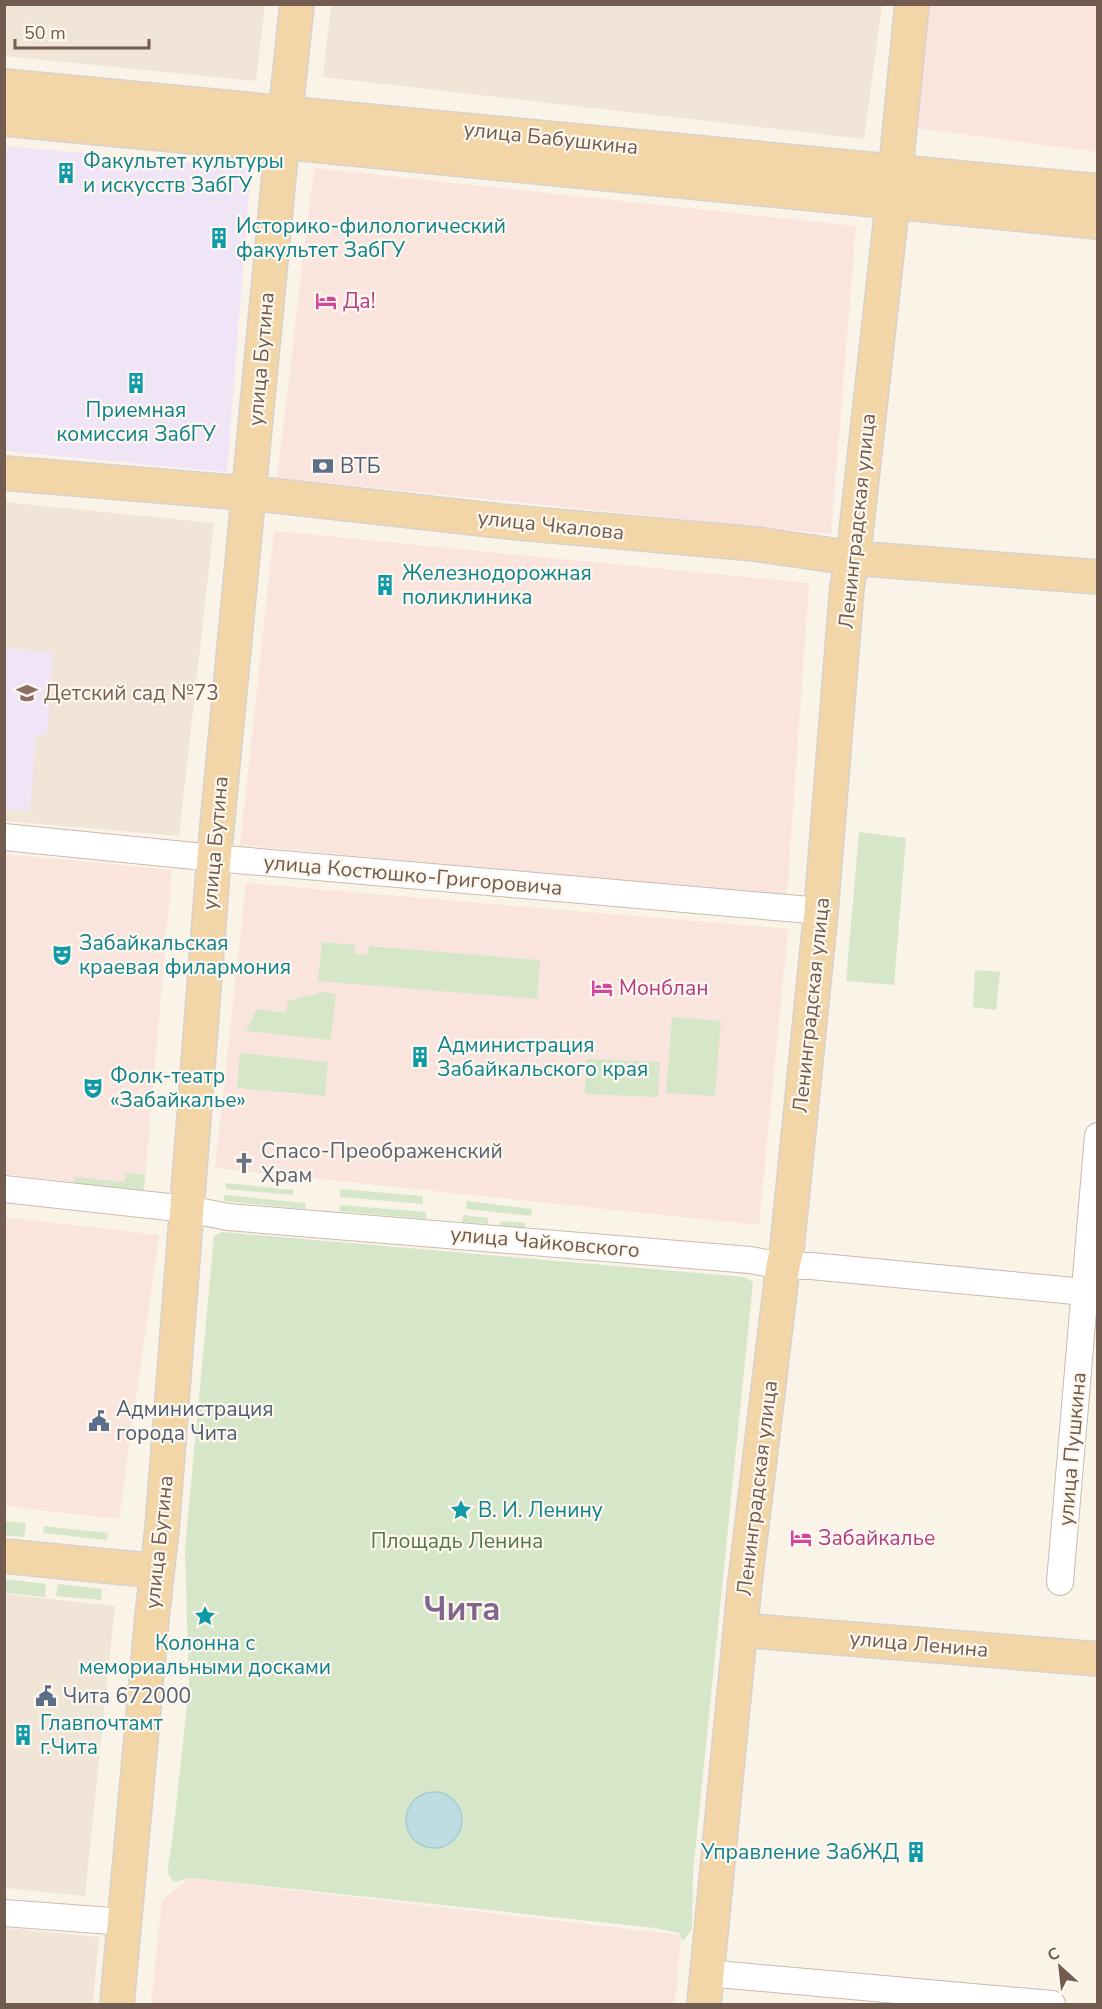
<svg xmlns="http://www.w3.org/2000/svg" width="1102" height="2009" viewBox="0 0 1102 2009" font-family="'Nunito Sans',sans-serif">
  <rect width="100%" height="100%" fill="#faf3e8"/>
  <path fill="#f1e5d7" d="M4,5H265L256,81L5,56Z
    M331,5V4L882,5L864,139L323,77Z
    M4,502L214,523L179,836L5,821Z
    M5,1594L115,1606L85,1896L5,1888Z
    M5,1928L99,1937L93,2004H5Z"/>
  <path fill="#f9e5dd" d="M929,5H1097V152L916,128Z
    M314,168L856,226L831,534L277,478Z
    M274,531L809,583L787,896L240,845Z
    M5,854L172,870L144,1191L5,1174Z
    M246,883L788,929L759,1225L215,1168Z
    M5,1217L159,1235L119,1519L5,1506Z
    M190,1878L681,1935L675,2004H151L162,1900Z"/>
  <path fill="#f0e5f7" d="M4,146L251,168L227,472L5,451Z
    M5,648L53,652L47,735H36L30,811L5,809Z"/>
  <path fill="#d5e7c8" d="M859,832L906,838L894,985L846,981Z
    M322,942L355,945V954L368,955L369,946L540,960L537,999L318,981Z
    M975,970L1000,972L996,1010L973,1007Z
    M321,992L336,994L331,1040L246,1031L257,1009L286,1013L288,1001Z
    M672,1017L721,1021L715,1096L666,1093Z
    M240,1053L328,1062L325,1096L237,1088Z
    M586,1059L660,1062L658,1097L585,1094Z
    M126,1173L145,1175L143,1193L73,1187L74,1177L124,1182Z
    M226,1183L294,1190L293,1195L226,1189Z
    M340,1189L423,1196V1204L340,1197Z
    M224,1195L306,1203L305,1209L224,1201Z
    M467,1201L532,1209L531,1216L466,1209Z
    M340,1205L426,1212V1219L339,1211Z
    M463,1215L488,1218V1224L462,1222Z
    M501,1221L525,1223V1228L500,1226Z
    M222,1232L744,1277L753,1282L693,1873L692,1929L683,1941L679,1933L655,1928L192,1878L174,1882L169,1876L168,1866L173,1835L189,1687L185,1550L214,1236Z
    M5,1521L26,1523L24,1537L5,1535Z
    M44,1526L108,1533L107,1540L43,1533Z
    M5,1579L46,1584L45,1597L5,1593Z
    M58,1584L102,1589L101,1600L56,1596Z"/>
  <path fill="#bedde2" stroke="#a6ccd3" stroke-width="1.5" d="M406 1820a28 28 0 1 1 56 0a28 28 0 1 1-56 0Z"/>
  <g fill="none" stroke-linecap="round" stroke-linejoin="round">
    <defs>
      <path id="minor" d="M4,837L214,858L821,911
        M4,1189L187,1209L228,1217L750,1260L783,1266H811L1085,1292
        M1060,1582L1098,1136
        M4,1913L125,1922
        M706,1973L1052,2004"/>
      <path id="major" d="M4,86L1098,191
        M4,119L248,142L303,144L1098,222
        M4,473L268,495L510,522L755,544L852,558L1098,577
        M4,1556L157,1571
        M741,1630L1098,1659
        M117,2004L152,1617L162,1529L214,858L280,165L297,4
        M704,2004L745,1582L783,1266L787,1248L821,911L847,587L855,541L891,217L912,4"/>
    </defs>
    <use href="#minor" stroke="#cbbbaf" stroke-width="28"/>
    <use href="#major" stroke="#d8d1ce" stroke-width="36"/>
    <use href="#minor" stroke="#fff" stroke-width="26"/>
    <use href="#major" stroke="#f2d6a7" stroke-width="33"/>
  </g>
  <defs>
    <symbol id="building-bare" viewBox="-9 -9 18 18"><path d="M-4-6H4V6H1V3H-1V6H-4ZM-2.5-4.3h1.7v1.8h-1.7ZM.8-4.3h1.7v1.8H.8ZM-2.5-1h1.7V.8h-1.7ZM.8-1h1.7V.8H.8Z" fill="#0f9aa8" stroke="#fdf7ee" stroke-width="2.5" paint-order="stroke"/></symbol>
    <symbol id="hotel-bare" viewBox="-9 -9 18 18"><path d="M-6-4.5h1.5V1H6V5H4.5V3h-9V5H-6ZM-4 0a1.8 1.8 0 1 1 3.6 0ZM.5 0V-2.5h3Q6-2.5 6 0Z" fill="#d1479c" stroke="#fdf7ee" stroke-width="2.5" paint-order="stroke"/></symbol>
    <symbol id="bank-bare" viewBox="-9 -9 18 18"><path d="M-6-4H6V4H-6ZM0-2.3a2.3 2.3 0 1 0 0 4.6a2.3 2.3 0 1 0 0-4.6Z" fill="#5c6f8a" stroke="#fdf7ee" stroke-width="2.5" paint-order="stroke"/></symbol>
    <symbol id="school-bare" viewBox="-9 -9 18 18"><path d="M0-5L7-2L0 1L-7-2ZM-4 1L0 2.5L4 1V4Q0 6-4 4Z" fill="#8d6e63" stroke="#fdf7ee" stroke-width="2.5" paint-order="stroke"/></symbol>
    <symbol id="theatre-bare" viewBox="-9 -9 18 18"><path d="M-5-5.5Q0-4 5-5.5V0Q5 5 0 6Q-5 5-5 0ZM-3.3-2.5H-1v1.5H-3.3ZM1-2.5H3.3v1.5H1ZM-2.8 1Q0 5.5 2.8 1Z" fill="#0f9aa8" stroke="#fdf7ee" stroke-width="2.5" paint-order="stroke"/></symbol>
    <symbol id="church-bare" viewBox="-9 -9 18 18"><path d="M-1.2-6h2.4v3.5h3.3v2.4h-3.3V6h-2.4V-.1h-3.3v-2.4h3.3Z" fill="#6b7280" stroke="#fdf7ee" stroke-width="2.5" paint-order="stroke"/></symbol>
    <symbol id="civic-bare" viewBox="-9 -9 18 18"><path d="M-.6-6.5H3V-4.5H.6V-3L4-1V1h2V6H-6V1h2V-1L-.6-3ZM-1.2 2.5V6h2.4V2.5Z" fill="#5c6f8a" stroke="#fdf7ee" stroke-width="2.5" paint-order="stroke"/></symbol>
    <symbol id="sight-bare" viewBox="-9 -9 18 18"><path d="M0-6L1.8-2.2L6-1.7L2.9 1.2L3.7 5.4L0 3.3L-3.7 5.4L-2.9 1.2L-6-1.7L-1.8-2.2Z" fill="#0f9aa8" stroke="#fdf7ee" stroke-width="2.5" paint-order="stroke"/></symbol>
  </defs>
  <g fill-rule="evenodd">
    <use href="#building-bare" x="51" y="158" width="30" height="30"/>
    <use href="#building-bare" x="204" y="223" width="30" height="30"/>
    <use href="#hotel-bare" x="311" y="286" width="30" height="30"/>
    <use href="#building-bare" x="121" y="368" width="30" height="30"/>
    <use href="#bank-bare" x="308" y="451" width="30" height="30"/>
    <use href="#building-bare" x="370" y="570" width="30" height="30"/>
    <use href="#school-bare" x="12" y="678" width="30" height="30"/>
    <use href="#theatre-bare" x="47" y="940" width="30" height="30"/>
    <use href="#hotel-bare" x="587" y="973" width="30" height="30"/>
    <use href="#building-bare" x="405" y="1042" width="30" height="30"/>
    <use href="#theatre-bare" x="78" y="1073" width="30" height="30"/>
    <use href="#church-bare" x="229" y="1148" width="30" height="30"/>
    <use href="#civic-bare" x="84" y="1406" width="30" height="30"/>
    <use href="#sight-bare" x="446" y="1495" width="30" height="30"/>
    <use href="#hotel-bare" x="786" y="1523" width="30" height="30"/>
    <use href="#sight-bare" x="190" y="1601" width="30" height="30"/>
    <use href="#civic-bare" x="31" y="1681" width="30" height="30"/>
    <use href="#building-bare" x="8" y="1720" width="30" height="30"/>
    <use href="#building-bare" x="901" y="1837" width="30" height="30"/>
  </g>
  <g text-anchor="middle" stroke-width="4.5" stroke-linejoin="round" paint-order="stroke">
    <g font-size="21" fill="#725b4f" stroke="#fdf7ee">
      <text transform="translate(551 138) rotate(6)" y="7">улица Бабушкина</text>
      <text transform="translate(261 359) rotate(-85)" y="7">улица Бутина</text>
      <text transform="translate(857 521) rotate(-84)" y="7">Ленинградская улица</text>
      <text transform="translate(551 525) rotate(6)" y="7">улица Чкалова</text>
      <text transform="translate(215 843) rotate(-85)" y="7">улица Бутина</text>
      <text transform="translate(413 875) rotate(5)" y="7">улица Костюшко-Григоровича</text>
      <text transform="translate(811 1005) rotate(-84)" y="7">Ленинградская улица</text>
      <text transform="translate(545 1242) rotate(5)" y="7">улица Чайковского</text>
      <text transform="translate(1072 1449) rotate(-85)" y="7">улица Пушкина</text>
      <text transform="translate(757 1488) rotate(-83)" y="7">Ленинградская улица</text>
      <text transform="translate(159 1542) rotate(-84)" y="7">улица Бутина</text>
      <text transform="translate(919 1644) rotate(5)" y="7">улица Ленина</text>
    </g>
    <g font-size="21" fill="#0d838f" stroke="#fdf7ee" text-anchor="start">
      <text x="83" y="168">Факультет культуры<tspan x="83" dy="24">и искусств ЗабГУ</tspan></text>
      <text x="236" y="233">Историко-филологический<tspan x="236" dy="24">факультет ЗабГУ</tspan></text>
      <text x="136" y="417" text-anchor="middle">Приемная<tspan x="136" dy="24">комиссия ЗабГУ</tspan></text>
      <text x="402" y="580">Железнодорожная<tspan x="402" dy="24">поликлиника</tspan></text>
      <text x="79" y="950">Забайкальская<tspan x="79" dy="24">краевая филармония</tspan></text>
      <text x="437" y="1052">Администрация<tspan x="437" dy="24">Забайкальского края</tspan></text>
      <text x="110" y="1083">Фолк-театр<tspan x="110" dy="24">«Забайкалье»</tspan></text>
      <text x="478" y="1517">В. И. Ленину</text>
      <text x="205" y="1650" text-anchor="middle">Колонна с<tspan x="205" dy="24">мемориальными досками</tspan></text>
      <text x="40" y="1730">Главпочтамт<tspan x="40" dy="24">г.Чита</tspan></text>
      <text x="899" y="1859" text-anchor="end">Управление ЗабЖД</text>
    </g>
    <g font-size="21" fill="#b23c85" stroke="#fdf7ee" text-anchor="start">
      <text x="343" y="308">Да!</text>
      <text x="619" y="995">Монблан</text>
      <text x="818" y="1545">Забайкалье</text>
    </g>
    <g font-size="21" fill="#4e5e75" stroke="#fdf7ee" text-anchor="start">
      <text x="340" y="473">ВТБ</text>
      <text x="116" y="1416">Администрация<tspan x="116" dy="24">города Чита</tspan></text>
      <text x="63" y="1703">Чита 672000</text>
    </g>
    <g font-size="21" fill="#785e54" stroke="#fdf7ee" text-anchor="start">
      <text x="44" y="700">Детский сад №73</text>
    </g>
    <g font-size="21" fill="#5b616d" stroke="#fdf7ee" text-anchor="start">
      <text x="261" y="1158">Спасо-Преображенский<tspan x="261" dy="24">Храм</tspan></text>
    </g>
    <g font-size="21" fill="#567748" stroke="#fdf7ee">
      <text x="457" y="1548">Площадь Ленина</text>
    </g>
    <g font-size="33" font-weight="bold" fill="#80668e" stroke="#fdf7ee">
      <text x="462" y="1620">Чита</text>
    </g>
  </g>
  <rect width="1102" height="2009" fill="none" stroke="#725b4f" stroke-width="12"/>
  <g transform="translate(1060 1967) rotate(333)" stroke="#fdf7ee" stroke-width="4.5" paint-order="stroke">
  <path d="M0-4.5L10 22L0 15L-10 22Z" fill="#725b4f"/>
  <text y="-9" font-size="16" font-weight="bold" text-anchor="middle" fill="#725b4f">С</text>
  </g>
  <path d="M15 39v9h134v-9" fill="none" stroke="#725b4f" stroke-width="3"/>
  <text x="24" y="39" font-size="18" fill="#725b4f" stroke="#fdf7ee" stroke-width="4.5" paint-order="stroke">50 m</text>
</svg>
